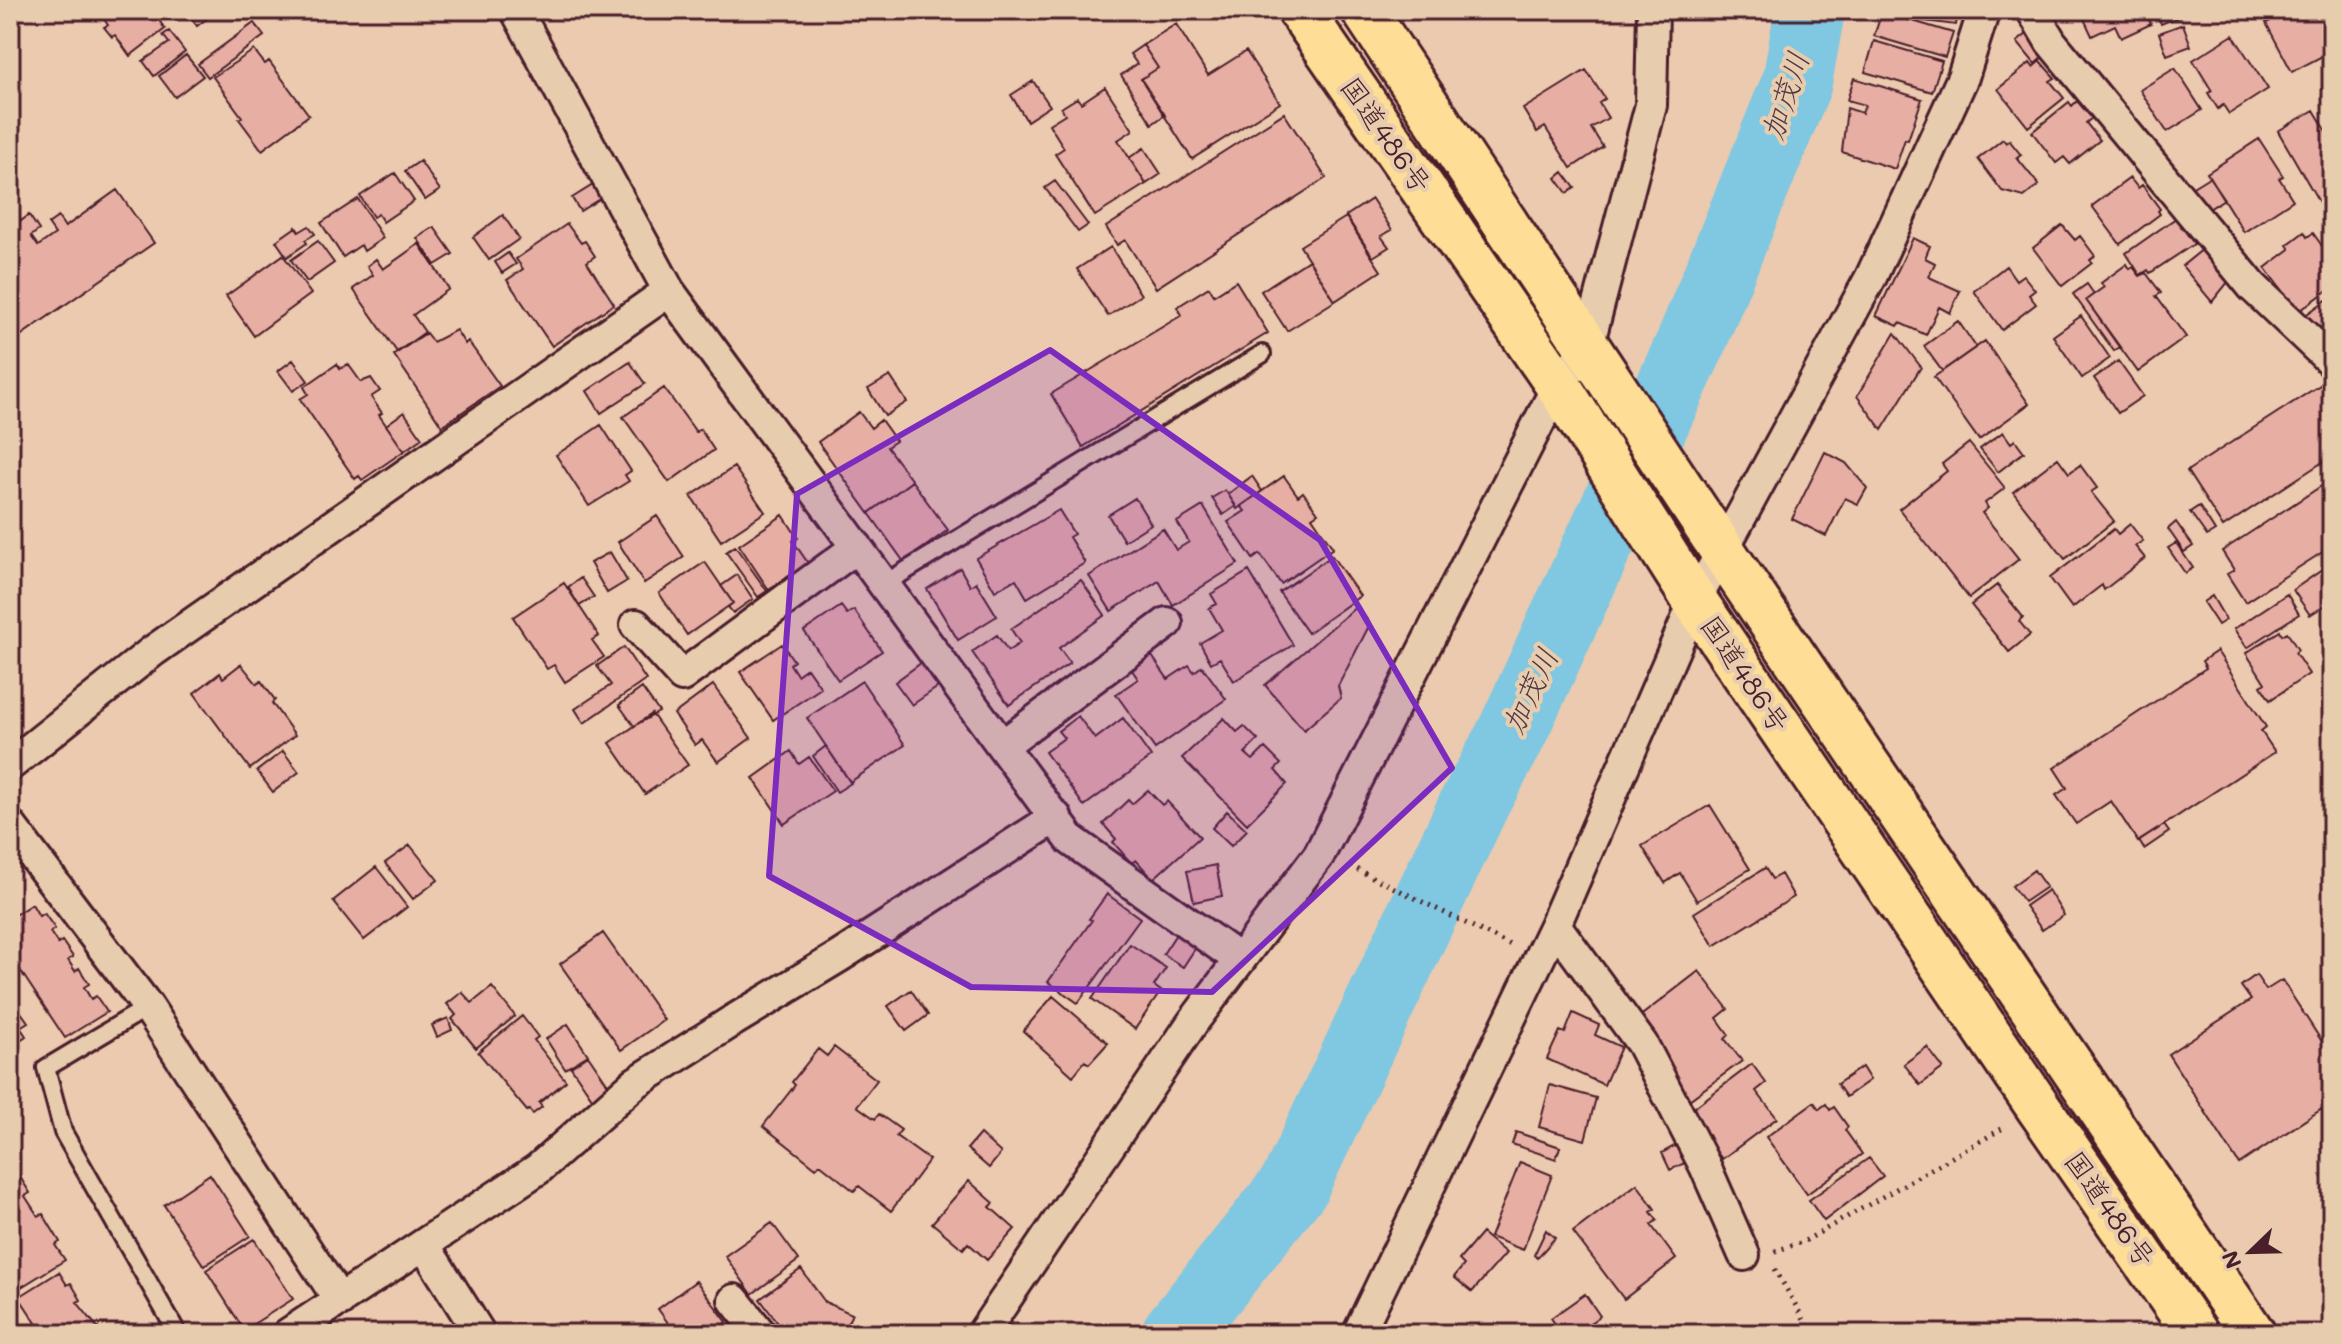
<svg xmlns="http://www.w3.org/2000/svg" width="2342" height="1344" viewBox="0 0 2342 1344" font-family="Mali,'Klee One',sans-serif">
  <rect width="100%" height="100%" fill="#ebcaaf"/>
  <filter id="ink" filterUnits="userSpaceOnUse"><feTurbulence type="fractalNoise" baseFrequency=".0125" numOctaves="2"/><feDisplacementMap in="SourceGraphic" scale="16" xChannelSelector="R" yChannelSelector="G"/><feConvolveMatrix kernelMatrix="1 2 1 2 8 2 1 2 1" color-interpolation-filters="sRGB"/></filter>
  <g filter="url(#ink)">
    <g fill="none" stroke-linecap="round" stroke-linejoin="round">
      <path stroke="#80c7e1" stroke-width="70" d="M1176,1334L1294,1186L1476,800L1509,739L1690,345L1797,82L1810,10"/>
    </g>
    <path fill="#e7aea3" stroke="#4a1f2b" stroke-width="2" d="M104,10H152L165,29L130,56L115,35L112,37L104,27L108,25L101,15L106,12Z
      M185,10H218L197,26Z
      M1891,10H1958L1956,25L1916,20Z
      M2080,10H2144L2151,24L2121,38L2115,25L2092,36Z
      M2156,10H2196L2161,24Z
      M2291,10H2320L2323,15L2326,13L2332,26V51L2292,72L2266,23Z
      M1882,12L1953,33L1945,57L1874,36Z
      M254,23L264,36L208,77L198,64Z
      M1176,24L1208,75L1246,51L1280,103L1192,159L1141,79L1158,68L1143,45Z
      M2183,24L2191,46L2167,55L2159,33Z
      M169,31L185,52L154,76L143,61L169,43L163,35Z
      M2027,34L2045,55L2035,64L2017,42Z
      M2233,35L2268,89L2229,114L2223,105L2218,109L2208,93L2212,91L2193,60Z
      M1874,41L1942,61L1932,92L1865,72Z
      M1143,45L1158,68L1141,79L1165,115L1152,124L1121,75L1137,64L1130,54Z
      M254,50L265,64L269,61L309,115L262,150L239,119L242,117L213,77Z
      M186,55L203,76L175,97L159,76Z
      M2040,61L2055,78L2050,81L2064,98L2028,127L1998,89L2030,63L2033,67Z
      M2175,68L2202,110L2167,132L2140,90Z
      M1586,70L1605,99L1599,103L1608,118L1591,128L1603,147L1571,168L1545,127L1537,132L1523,109Z
      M1854,78L1922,99L1908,140L1905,139L1895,169L1842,152L1847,108L1862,113L1865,105L1847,100Z
      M1033,81L1050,106L1027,121L1011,95Z
      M1105,87L1133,130L1118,140L1146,184L1095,216L1055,154L1064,148L1049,124L1065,114L1061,108L1077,98L1081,103Z
      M2077,101L2092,118L2086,123L2100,140L2070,164L2064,157L2056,163L2032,132L2069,102L2072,106Z
      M2314,110L2332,140V204L2323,209L2278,131Z
      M1284,113L1326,178L1156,288L1125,240L1117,245L1106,227Z
      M2003,139L2006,143L2009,140L2021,155L2017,158L2039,185L2024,197L2002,191L1978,159Z
      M2259,139L2283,176L2279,178L2293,200L2244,232L2207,173Z
      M1144,148L1161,174L1146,184L1129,158Z
      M420,161L440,190L425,200L405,171Z
      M1563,172L1575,188L1567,193L1556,178Z
      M395,173L414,201L383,222L378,214L373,217L360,196Z
      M2209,177L2224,199L2203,213L2188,190Z
      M2130,178L2138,188L2142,185L2160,209L2158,211L2160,214L2120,244L2092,206Z
      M1055,181L1088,225L1078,232L1045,188Z
      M593,185L601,198L580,211L572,198Z
      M117,190L154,243L10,343V213L14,210L21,221L29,215L39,230L31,236L38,246L55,234L48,224L58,217L65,227Z
      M358,199L383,238L364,251L361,245L343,257L321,223Z
      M1372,199L1392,230L1381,236L1389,247L1373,257L1346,216Z
      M503,215L519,239L489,260L473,237Z
      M1346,217L1381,271L1335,301L1300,246Z
      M2176,218L2194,244L2150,273L2148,270L2140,275L2126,253Z
      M567,224L581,243L585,241L595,256L587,262L614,304L552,346L507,280L523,269L516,259Z
      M2062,225L2075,240L2080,236L2095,256L2090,260L2092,263L2062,286L2033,248Z
      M309,226L315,234L305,240L307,243L287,257L276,241L296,227L299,232Z
      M434,227L453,254L435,265L417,238Z
      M2304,232L2307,237L2313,233L2332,260V287L2298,312L2265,268L2290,249L2287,245Z
      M1913,238L1930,246L1925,258L1935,263L1929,277L1960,291L1950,313L1939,307L1926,335L1900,323L1898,326L1876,316Z
      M318,241L334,263L307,282L291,260Z
      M419,244L449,289L413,315L425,332L397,352L353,289L373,275L367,266L376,259L383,269Z
      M1111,247L1141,295L1108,316L1077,269Z
      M2203,249L2229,281L2212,302L2182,266Z
      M508,253L516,264L502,273L495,262Z
      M283,255L311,294L254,336L226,296Z
      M1309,260L1335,301L1287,331L1261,291Z
      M2127,264L2130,269L2133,267L2140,276L2146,273L2161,293L2156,296L2186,337L2138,372L2086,300L2104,287L2101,283Z
      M2006,266L2016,280L2023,275L2035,290L2029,295L2036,304L2002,330L1974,291Z
      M1236,281L1268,333L1083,447L1051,394L1182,315L1177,307L1209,287L1214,295Z
      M2087,284L2094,294L2086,300L2119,347L2114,351L2073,294Z
      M2332,296V338L2304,316Z
      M2081,316L2110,358L2082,378L2053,336Z
      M1958,321L1976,347L1942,371L1924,346Z
      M456,330L465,344L468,341L500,386L442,426L394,355L426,333L433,342Z
      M1895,333L1921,367L1882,430L1857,396Z
      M1985,341L2029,404L1979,440L1934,377Z
      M293,360L308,381L293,391L278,371Z
      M2118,361L2143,396L2118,413L2094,378Z
      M630,362L645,384L601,413L587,391Z
      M337,364L340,369L348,364L361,382L371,378L380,391L371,397L382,413L379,415L404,451L362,480L359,476L355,479L300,399L308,394L304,387Z
      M890,376L907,402L885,416L868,389Z
      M2323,383L2332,396V456L2223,527L2187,471Z
      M664,388L696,432L700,429L714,450L669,482L623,417Z
      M404,412L422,438L404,451L386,425Z
      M859,412L871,428L881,420L896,441L887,447L912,481L869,513L818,442Z
      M601,425L631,471L625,475L629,481L589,506L556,455Z
      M2003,432L2011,443L2015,440L2024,452L1998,472L1980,449Z
      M1969,443L2005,488L1985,503L1988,508L1982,513L2019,559L1969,598L1899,509L1947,471L1942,464Z
      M1825,452L1846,463L1867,488L1858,504L1845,498L1826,536L1792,519Z
      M2058,458L2069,473L2080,465L2097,488L2091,492L2114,521L2065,559L2013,492Z
      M734,467L765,512L721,541L691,496Z
      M1252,476L1262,491L1237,509L1228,494Z
      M1284,476L1298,496L1303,492L1318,513L1312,517L1333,548L1281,584L1260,554L1253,559L1228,522L1245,511L1241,506Z
      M2332,479V546L2245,602L2227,574L2234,570L2222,551Z
      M912,481L948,530L904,562L869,513Z
      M1225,490L1236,506L1223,515L1212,498Z
      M1135,498L1151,524L1124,541L1108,515Z
      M1203,506L1238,564L1173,605L1159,581L1111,611L1089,576L1163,529L1176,550L1189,542L1177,522Z
      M2199,506L2215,531L2207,536L2190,512Z
      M1059,510L1074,534L1069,537L1085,563L1027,598L1016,579L995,591L976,558Z
      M783,515L798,538L793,541L808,563L769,590L739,545Z
      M657,516L684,557L644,583L618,542Z
      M2176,522L2193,546L2184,552L2168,529Z
      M2130,524L2143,541L2135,546L2145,558L2104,590L2102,585L2072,608L2050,578L2114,529L2118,534Z
      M2176,543L2193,568L2185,573L2168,548Z
      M735,546L767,591L758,597L726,552Z
      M610,552L627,581L607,593L590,563Z
      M1332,556L1360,596L1308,633L1279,592Z
      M705,562L733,603L687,635L659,593Z
      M2332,563V611L2327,604L2310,615L2293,590Z
      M960,568L970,586L976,582L997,616L958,640L927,589Z
      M1249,571L1293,645L1234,681L1220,658L1211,663L1200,643L1222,630L1209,608L1217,604L1211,594Z
      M737,575L753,599L733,613L728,607L733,603L721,586Z
      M581,578L594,597L579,606L568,587Z
      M1081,580L1105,615L1059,648L1070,663L1009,705L972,652L997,635L1008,651L1020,643L1011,629Z
      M564,583L599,636L592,640L604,657L565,682L554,665L547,669L513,617Z
      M1997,585L2023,617L2019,621L2030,635L2009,652L1971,605Z
      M2287,594L2299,614L2247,648L2234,629Z
      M2212,596L2226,620L2218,625L2203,602Z
      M841,606L847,614L854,610L882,651L838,680L804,631Z
      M1357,606L1370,624L1338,686L1341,698L1304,730L1265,685Z
      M2280,631L2282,635L2287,632L2298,650L2295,653L2309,674L2270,700L2261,686L2265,683L2246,653Z
      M782,644L794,661L790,664L797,675L807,668L821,688L773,720L740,672Z
      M624,647L646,680L584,723L575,709L611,685L597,666Z
      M2217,651L2266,727L2261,731L2275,752L2138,842L2111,801L2076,824L2056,795L2067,788L2054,768L2206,668L2202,661Z
      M1152,656L1168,679L1189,665L1194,672L1202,666L1226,699L1155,749L1116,694L1138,679L1132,670Z
      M921,663L938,687L912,705L895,682Z
      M241,664L257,684L261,681L275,700L272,703L295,735L250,769L194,693L220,673L223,678Z
      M862,681L905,745L850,782L807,718Z
      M713,685L751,738L718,762L702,740L695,745L674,714Z
      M642,688L659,712L634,726L619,705Z
      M652,714L688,765L645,794L610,743Z
      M1078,716L1095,739L1123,718L1151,757L1084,806L1045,752L1064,738L1058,731Z
      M1224,718L1237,732L1244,726L1258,740L1245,753L1253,760L1265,748L1281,764L1275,770L1287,784L1247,824L1182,758Z
      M826,746L851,783L837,792L813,756Z
      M283,751L299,772L273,792L257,771Z
      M791,751L799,764L809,757L833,791L784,824L753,778Z
      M1148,790L1162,805L1167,801L1200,837L1153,879L1136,860L1131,863L1113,842L1116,839L1103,824L1128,800L1132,804Z
      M1710,805L1750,869L1697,901L1680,873L1665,883L1642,846Z
      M1227,811L1247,830L1231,846L1212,828Z
      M2164,825L2169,832L2144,849L2139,841Z
      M410,845L438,880L413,899L385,863Z
      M1216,865L1222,896L1194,902L1187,871Z
      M376,867L407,907L364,940L333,901Z
      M1765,868L1772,879L1781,874L1794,897L1714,946L1694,913Z
      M2034,870L2046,887L2024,902L2012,886Z
      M2048,890L2064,915L2042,930L2025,906Z
      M1107,894L1140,918L1078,1003L1048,982L1092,920L1089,919Z
      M32,904L39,916L44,913L55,929L50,932L58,944L62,941L73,957L68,960L75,971L79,968L89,984L84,987L91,999L96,996L107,1012L65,1038L10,955V918Z
      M1178,931L1198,944L1183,967L1163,954Z
      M603,933L664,1020L621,1050L560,964Z
      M1130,944L1166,968L1154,986L1161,991L1135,1029L1092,999Z
      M1699,971L1728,1009L1717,1018L1729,1035L1725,1039L1742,1061L1689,1100L1654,1053L1661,1048L1638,1018Z
      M2256,975L2266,990L2282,980L2332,1057V1124L2322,1109L2239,1164L2168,1054L2251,1000L2241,986Z
      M492,987L515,1016L476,1048L452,1019L456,1015L447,1004L462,992L472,1003Z
      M911,990L928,1015L906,1031L888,1006Z
      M1053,996L1108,1043L1089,1064L1085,1061L1073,1076L1023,1031Z
      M10,997L28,1022L20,1027L26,1036L10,1047Z
      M1573,1013L1599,1025L1595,1035L1621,1047L1604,1085L1547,1059L1560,1031L1565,1033Z
      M522,1016L538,1037L534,1040L566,1081L539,1103L542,1107L533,1114L529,1110L527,1111L478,1052Z
      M448,1018L452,1030L437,1037L432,1025Z
      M568,1024L588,1055L565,1069L546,1039Z
      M834,1047L877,1080L857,1106L875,1119L879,1114L901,1130L896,1136L929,1160L891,1211L859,1186L854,1191L820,1164L816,1168L763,1126L795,1085L792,1082L818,1049L827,1056Z
      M1927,1047L1943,1068L1920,1085L1904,1064Z
      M588,1055L611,1089L594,1101L571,1067Z
      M1752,1064L1766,1083L1756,1091L1777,1118L1722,1159L1687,1113Z
      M1862,1067L1870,1080L1846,1097L1837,1084Z
      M1550,1085L1596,1098L1585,1140L1539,1127Z
      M1814,1102L1819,1109L1826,1104L1830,1110L1834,1107L1848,1127L1845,1130L1862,1154L1807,1194L1766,1137Z
      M1516,1132L1560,1147L1556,1159L1512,1144Z
      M980,1134L1001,1153L989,1168L967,1149Z
      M1680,1143L1689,1161L1670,1170L1662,1153Z
      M1869,1158L1883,1176L1824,1221L1809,1200Z
      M1520,1162L1552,1175L1523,1250L1490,1237Z
      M13,1166L30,1193L25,1196L38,1216L43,1214L60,1242L55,1245L65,1260L10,1294V1168Z
      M210,1174L250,1236L204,1266L164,1205Z
      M969,1181L994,1203L990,1207L1015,1229L987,1260L968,1243L963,1249L932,1223Z
      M1637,1184L1655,1209L1651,1212L1657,1220L1651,1225L1676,1259L1624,1299L1573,1232Z
      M772,1223L799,1260L752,1294L725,1256Z
      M1546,1230L1555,1238L1537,1258L1534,1255Z
      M1482,1233L1506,1253L1472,1292L1454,1277L1464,1265L1459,1260Z
      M254,1239L293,1299L244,1330L206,1270Z
      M801,1269L825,1302L852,1314L842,1334H786L760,1299Z
      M59,1272L67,1285L71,1283L81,1300L77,1302L101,1332L97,1334H38L33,1325L36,1323L19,1297Z
      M696,1281L727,1322L711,1334H676L658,1309Z
      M1585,1294L1600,1316L1574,1334H1562L1551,1318Z"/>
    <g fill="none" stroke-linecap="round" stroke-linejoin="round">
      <defs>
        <path id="lane" d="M884,584L1262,354
          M148,1007L46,1068L63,1132L178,1334"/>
        <path id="street" d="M516,10L669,291L1071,840L1240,960
          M2032,10L2051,42L2253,287L2332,362
          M636,625L682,676L857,547
          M1003,745L1167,623
          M10,765L153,651L669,291
          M10,825L148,1007L340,1301
          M1555,925L1642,1044L1705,1166L1744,1255
          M424,1245L480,1334
          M734,1300L761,1334
          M288,1334L538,1169L635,1083L734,1020L840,956L1056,817
          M982,1334L1193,1022L1319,855L1558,385L1588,346L1651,105L1653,10
          M1358,1334L1555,925L1695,601L1871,277L1963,77L1984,10"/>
        <path id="highway" d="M1300,10L1558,385L1695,601L2039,1108L2196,1334
          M1364,10L1722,550L2253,1334"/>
      </defs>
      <use href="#lane" stroke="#4a1f2b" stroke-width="22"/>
      <use href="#street" stroke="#4a1f2b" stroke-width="36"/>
      <use href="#highway" stroke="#4a1f2b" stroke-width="50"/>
      <path stroke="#4a1f2b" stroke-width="5" stroke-dasharray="2 6" stroke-linecap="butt" d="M1350,866L1510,945
        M1775,1251L1803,1242L2005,1127
        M1775,1269L1812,1334
        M2130,1334L2141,1325"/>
      <use href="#lane" stroke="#e7ccae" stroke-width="16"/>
      <use href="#street" stroke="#e7ccae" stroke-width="30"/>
      <use href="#highway" stroke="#fedd96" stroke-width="44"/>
    </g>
  </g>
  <path fill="#7b2cbf" fill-opacity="0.2" stroke="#7b2cbf" stroke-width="6" stroke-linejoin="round" d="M1050,350L1320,540L1452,768L1212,992L971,987L769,876L797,494Z"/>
  <g text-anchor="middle" stroke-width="8" stroke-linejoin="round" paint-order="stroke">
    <g font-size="28" fill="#4a1f2b" stroke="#e7ccae">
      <text transform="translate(1386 135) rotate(55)" y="10">国道486号</text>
      <text transform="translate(1745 674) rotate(56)" y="10">国道486号</text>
      <text transform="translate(2110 1209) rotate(55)" y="10">国道486号</text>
    </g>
    <g font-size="30" font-style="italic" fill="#523846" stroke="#e7ccae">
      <text transform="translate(1786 96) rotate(-72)" y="10">加茂川</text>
      <text transform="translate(1531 691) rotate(-65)" y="10">加茂川</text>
    </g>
  </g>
  <rect width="2342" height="1344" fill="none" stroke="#e7ccae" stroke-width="40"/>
  <rect x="20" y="20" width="2302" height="1304" fill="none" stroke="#4a1f2b" stroke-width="3" filter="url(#ink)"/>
  <g transform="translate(2250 1252) rotate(247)" stroke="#e7ccae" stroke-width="6" paint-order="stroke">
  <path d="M0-6L14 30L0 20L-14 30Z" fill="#4a1f2b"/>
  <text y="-12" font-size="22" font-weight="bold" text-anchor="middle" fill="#4a1f2b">N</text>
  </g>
</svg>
